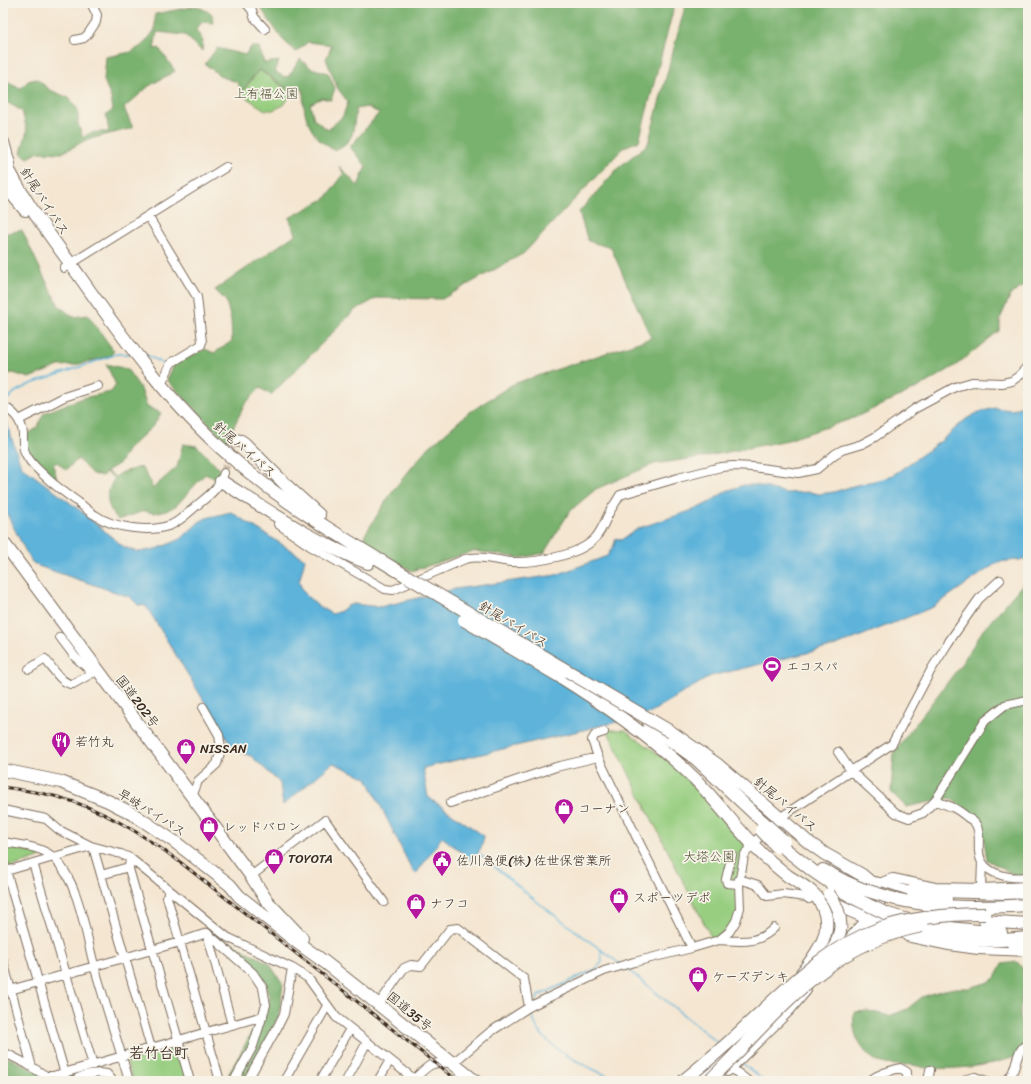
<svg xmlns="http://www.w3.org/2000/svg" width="1031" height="1084" viewBox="0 0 1031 1084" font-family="Sriracha,'Klee One',sans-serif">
  <rect width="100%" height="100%" fill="#f7f3e8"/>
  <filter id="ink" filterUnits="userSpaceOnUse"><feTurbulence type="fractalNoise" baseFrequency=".025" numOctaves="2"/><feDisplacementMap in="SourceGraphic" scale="8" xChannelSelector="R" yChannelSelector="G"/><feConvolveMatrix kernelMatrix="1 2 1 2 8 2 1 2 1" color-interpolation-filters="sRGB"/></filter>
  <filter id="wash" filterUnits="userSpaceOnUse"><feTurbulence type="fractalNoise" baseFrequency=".012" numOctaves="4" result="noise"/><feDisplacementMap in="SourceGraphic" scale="16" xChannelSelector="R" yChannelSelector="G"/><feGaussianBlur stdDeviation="0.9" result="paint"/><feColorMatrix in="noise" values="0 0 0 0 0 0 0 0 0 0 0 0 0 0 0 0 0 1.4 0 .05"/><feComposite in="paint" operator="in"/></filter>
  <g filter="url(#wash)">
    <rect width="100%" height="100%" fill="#f4e6d1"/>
    <path fill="#97ce80" stroke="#697c4f" d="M259,70L292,93L284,105L273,110H265L244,96L243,93L244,90Z
      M607,730H625L668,761L703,796L749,848L736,921L713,941Z
      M8,848L26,851L40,856L39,858L11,867L7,866L4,852Z
      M175,1046L178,1047L188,1081H133L126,1060L127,1058Z"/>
    <path fill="#79b16e" stroke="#5a6e46" d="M259,3H675L639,141L624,147L524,253L442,299L377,298L355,310L271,395L260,388L245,404L226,442L167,380L174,365L205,349L214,353L232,341L231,320L226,301L215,290L296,234L289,218L326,198L344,174L339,166L358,186L366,166L350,147L379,113L367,107L356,109C353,129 356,142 334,150C309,136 303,117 303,89H288L259,69L242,91L237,82L222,77L205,64L217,48L245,55L251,47H259L264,63L279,61L275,72L285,77L289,76L300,59L311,68L328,73L335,88L331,100L322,98L310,104L314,119L328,130L343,116L348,102L338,89L326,59L332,45L308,42L296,52L282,39L258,4Z
      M686,3H1028V284L1011,294L1000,319V330L955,366L919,387L854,418L788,440L703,457L654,464L596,489L570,511L544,553L521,558L474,551L412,571L368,544L364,536L393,490L428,448L467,414L513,384L651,338L611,248L588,241L579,212L619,167L648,144Z
      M197,6L212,14L213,23L202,22L196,30L203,41L202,51L185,35L157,32L154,49L159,48L175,71L149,86L124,108L133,128L86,140L62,153L39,152L28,158L21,153L27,131L22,111L3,100V72C5,81 12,86 21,88L28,81L37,79L50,90L69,98L78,110V124L83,138C89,131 100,132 109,132L106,115L113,110L111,98L104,80L106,57L131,52L143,45L155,30V14Z
      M22,230L43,275L59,306L73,317L88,315L114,351L110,356L75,365L59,366L29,378L13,373L3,375V234Z
      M106,364L127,369L141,389L147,407L161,413L154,425L127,450L120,463L107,471L115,477L123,472L141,467L151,482L152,489L177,467L183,444L197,446L221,470L214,478L205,474L177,505L166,511L154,513L144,511L118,520C106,506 104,494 115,478L105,472L103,476L92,474L78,459L66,470L57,462L53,465L58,482C47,474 32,464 27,450C26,446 27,439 26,435L37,428L44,413L83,398L111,392L116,385Z
      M1028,578V886L1019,881L1015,875L987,860L981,822L950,798L906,807L891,792L894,752L960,666L983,630Z
      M220,937L269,963L283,984L279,1015L246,1081H225L270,999L262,976Z
      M1017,962C1031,972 1022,996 1020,1012C1020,1023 1025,1033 1025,1043L1015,1057C988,1066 957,1070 928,1068C923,1068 918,1066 913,1065C901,1064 889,1067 877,1061C867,1056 860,1046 856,1036C854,1028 852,1020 855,1012L869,1011L889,1016L907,1009L922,997L940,991L955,988H969L989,982L995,978L1002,964Z
      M3,1055L52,1079L69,1076L76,1077L75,1081H17L3,1073Z"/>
    <path fill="#5db3da" stroke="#4c6e7c" d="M1028,404V559L998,562L933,607L836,646L711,676L646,715L423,768L428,797L484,836L482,846L473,861L442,837L416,874L411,868L367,778L333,763L283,805L280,783L251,756L234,750L146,606L138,605L130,597L38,566L32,562L25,550L3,506V417L8,427L21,466L81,511L121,545L131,550L138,552L156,549L174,542L182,538L199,522L206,518L231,512L305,559L299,582L302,589L306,595L318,606L332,614L341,611L347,606L353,604L380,607L455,589L556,575L607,556L614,545L616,538L621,540L639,528L696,509L710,502L726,491L744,485H756L786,493L810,492L819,494L834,492L853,486L886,478L896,473L941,441L966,419L979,412L995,408L1012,410Z"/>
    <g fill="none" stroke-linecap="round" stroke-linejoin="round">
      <path stroke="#5db3da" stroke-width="1.5" d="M143,353L167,366
        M4,403L15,392L28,385L117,354H129
        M478,853L541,905L620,964
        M626,968L719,1044
        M537,1000L538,996L596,969L602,962L601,949
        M533,1009C528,1043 595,1071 620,1081
        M741,1062L764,1081"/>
    </g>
  </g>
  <g filter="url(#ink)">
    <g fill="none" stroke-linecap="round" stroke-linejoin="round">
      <path stroke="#cfc0ad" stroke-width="8" stroke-dasharray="8 4" stroke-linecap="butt" d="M224,473L231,447"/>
      <defs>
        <path id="minor" d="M246,3L252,10L254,17L265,29
          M75,40L84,38L88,34L96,22L97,15L91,3
          M148,216L197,297L202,342L201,345L171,363L161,385
          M64,268L226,167
          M3,406C14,412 22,421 23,434C23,441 22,447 25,452C29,463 41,472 49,480C58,488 68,495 78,502C83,506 89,512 95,515C113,528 150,533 171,525C180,521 188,513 195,507C208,496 219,489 224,473
          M19,420L64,397L98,386
          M278,524L310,546L385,589L393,590L465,559C481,555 495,560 511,562C534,563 581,556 596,537C602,530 605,521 609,513C612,507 617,501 620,495L678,478L721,467L733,466L753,467L798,473L817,469L835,454L842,450L862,444L875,437L916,408L955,387L972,382L1002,383L1012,381L1020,375L1028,365
          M60,637L75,657L93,673
          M29,669L45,659C52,667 62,685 73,684L98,670
          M838,752L851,771L896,813L909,818L923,813L935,801C950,806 955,807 967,817C969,819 973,820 975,823C981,831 978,843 979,852C981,875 1010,879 1028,877
          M598,757L592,740L595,735L604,732
          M192,797L198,781L217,764L221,749L219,735L203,707
          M935,801L985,721L1005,705L1028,700
          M450,803L556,767L598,757L637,838L692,948
          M3,810L46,819L59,830L91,846L121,854L130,858L227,937L292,968L308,978L336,1017L390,1060L378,1081
          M3,842C19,845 42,846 54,858C79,882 85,932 94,965C105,1004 118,1042 129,1081
          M93,847L151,1048
          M732,855L726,879L727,883L739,884
          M130,858L129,869L190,1081
          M3,860L65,1074
          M33,863L93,1065
          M3,872L91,846
          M101,875L125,868
          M251,876L325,820L384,902
          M739,879L758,885L767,896L783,894L806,897L809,899
          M871,881C886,881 901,890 916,892
          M882,882L889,879L893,878L935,887L981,888L1028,886
          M981,888L982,862
          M169,890L167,897L220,1081
          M938,893L1005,895L1028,894
          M902,932L907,937L911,938L949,946L978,950L1028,952
          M207,933L253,973L263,988L266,1005L253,1046L234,1081
          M207,933L232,1025
          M719,940C741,941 757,945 774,928
          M1011,944L1028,945
          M3,961L32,1067
          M3,992L180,942L207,933
          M379,1004L404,968L411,965L421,966L450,929L458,928L524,979L529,1007
          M3,1052L27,1064L46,1076H53L263,1016
          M390,1060L414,1079
          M730,1067L748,1081
          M73,1081C84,1074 94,1072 107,1074L113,1081
          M247,1081L277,1028L284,1014L292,968
          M284,1081L327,1006
          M320,1081L350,1029
          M346,1081L367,1042
          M412,1081C430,1065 427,1062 453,1063L490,1032L529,1007L539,1002L604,971L634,962L692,948L719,940L729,932L736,921L740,908L739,884L744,856L752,844L781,817L892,744L931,670L948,643L979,599L1000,580
          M869,1081C878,1074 889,1071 900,1068L907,1072V1081
          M928,1081L930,1070
          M966,1081L967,1079L975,1077L986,1081
          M1005,1081C1019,1073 1013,1050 1028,1044"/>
        <path id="highway" d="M3,142L9,164
          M3,158C23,201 52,238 80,277C125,341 171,405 231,457C284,504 346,540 408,577
          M3,183L25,210
          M234,440L241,441L244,443L288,487L319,515
          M221,481C269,511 315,543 368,563
          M3,542L251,876L267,901L302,938
          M559,676C607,706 654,739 694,778C718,802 738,831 763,855C771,862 779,869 788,876C802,885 817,892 823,908C834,933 816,954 802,973
          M649,725L696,759L762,821
          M671,732L718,765L808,842L825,854L862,875L875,886L879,896L878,906L869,919L848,942
          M3,770L61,782L108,801L133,814L175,842L230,885L239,896L298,943L326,963L475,1081
          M779,844L813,871L842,891
          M823,870L848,883
          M912,891L946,899
          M891,898C936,909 982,908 1028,905
          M829,901C873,922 918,938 967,940C987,941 1008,940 1028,938
          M885,913C923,926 961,930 1001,933
          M985,921L1028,924
          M828,956L836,944L840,931
          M727,1070L789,1009L805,990
          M706,1075L736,1045"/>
      </defs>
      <use href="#minor" stroke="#7c6c5d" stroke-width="10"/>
      <use href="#highway" stroke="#7c6c5d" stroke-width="14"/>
      <use href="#minor" stroke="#fff" stroke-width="8"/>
      <use href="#highway" stroke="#fff" stroke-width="12"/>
      <defs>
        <path id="rail" d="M3,787C21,790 40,792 58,797C103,809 142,834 180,862L458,1081"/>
      </defs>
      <use href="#rail" stroke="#3b2a1e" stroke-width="3"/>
      <use href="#rail" stroke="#f7f3e8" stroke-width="1.5" stroke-dasharray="4.5" stroke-linecap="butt"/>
      <defs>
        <path id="highway-bridge" d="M408,577L671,732
          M464,620L559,676
          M762,821L784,841
          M761,830L777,847
          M848,883L862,889L891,898
          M842,891L858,900L885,913
          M829,894C837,905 842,917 840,931
          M683,1081C705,1063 727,1045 747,1025C788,987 826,947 881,928C914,917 950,914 985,914
          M709,1081C747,1045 783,999 825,969C854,947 887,933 922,926"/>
      </defs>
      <use href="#highway-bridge" stroke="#7c6c5d" stroke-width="14" stroke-linecap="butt"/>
      <use href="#highway-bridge" stroke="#fff" stroke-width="12"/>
    </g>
  </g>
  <defs>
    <symbol id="stadium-pin" viewBox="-11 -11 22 30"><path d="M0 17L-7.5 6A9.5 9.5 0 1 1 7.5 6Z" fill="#b5179e" stroke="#f7f3e8"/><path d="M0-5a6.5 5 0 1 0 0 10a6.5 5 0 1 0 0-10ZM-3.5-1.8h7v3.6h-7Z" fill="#fff"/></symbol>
    <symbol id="restaurant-pin" viewBox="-11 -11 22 30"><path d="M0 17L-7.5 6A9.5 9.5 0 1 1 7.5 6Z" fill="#b5179e" stroke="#f7f3e8"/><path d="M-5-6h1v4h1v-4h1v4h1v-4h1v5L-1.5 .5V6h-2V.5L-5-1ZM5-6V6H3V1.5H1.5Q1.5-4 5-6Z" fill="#fff"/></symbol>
    <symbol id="shop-pin" viewBox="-11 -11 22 30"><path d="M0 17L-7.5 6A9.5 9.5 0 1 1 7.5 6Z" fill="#b5179e" stroke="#f7f3e8"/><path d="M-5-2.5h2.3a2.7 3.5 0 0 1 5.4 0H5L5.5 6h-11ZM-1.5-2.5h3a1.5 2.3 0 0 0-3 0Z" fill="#fff"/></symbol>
    <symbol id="civic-pin" viewBox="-11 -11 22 30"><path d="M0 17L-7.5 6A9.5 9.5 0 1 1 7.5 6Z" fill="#b5179e" stroke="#f7f3e8"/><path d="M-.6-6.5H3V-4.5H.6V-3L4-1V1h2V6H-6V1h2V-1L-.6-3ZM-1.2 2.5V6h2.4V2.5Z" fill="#fff"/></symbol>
  </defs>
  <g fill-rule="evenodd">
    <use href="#stadium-pin" x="761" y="655" width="22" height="30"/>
    <use href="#restaurant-pin" x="50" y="730" width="22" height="30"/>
    <use href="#shop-pin" x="175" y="737" width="22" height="30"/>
    <use href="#shop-pin" x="553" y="797" width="22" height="30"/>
    <use href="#shop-pin" x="198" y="815" width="22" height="30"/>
    <use href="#shop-pin" x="263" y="847" width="22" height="30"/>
    <use href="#civic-pin" x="431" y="849" width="22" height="30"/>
    <use href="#shop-pin" x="608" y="886" width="22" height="30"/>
    <use href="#shop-pin" x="405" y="892" width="22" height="30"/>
    <use href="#shop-pin" x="687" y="965" width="22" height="30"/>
  </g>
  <g text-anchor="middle" stroke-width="3.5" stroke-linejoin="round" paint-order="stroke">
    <g font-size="13" fill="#525336" stroke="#f7f3e8">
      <text x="266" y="98">上有福公園</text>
      <text x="709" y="861">大塔公園</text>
    </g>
    <g font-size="13" fill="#3b2a1e" stroke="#f7f3e8">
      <text transform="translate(45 201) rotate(57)" y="5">針尾バイパス</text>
      <text transform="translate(245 449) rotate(41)" y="5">針尾バイパス</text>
      <text transform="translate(514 624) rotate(31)" y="5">針尾バイパス</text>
      <text transform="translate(138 701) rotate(53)" y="5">国道202号</text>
      <text transform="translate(786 804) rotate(40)" y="5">針尾バイパス</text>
      <text transform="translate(152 812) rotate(32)" y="5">早岐バイパス</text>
      <text transform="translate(410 1011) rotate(39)" y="5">国道35号</text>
    </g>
    <g font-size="13" fill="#3b2a1e" stroke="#f7f3e8" text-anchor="start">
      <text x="786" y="671">エコスパ</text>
      <text x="75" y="746">若竹丸</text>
      <text x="200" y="753">NISSAN</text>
      <text x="578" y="813">コーナン</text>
      <text x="223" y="831">レッドバロン</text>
      <text x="288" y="863">TOYOTA</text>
      <text x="456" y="865">佐川急便(株) 佐世保営業所</text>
      <text x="633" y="902">スポーツデポ</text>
      <text x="430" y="908">ナフコ</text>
      <text x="712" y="981">ケーズデンキ</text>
    </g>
    <g font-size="15" font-weight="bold" fill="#3b2a1e" stroke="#f7f3e8">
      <text x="159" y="1058">若竹台町</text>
    </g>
  </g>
  <rect width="1031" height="1084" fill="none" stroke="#f7f3e8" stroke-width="16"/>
</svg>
